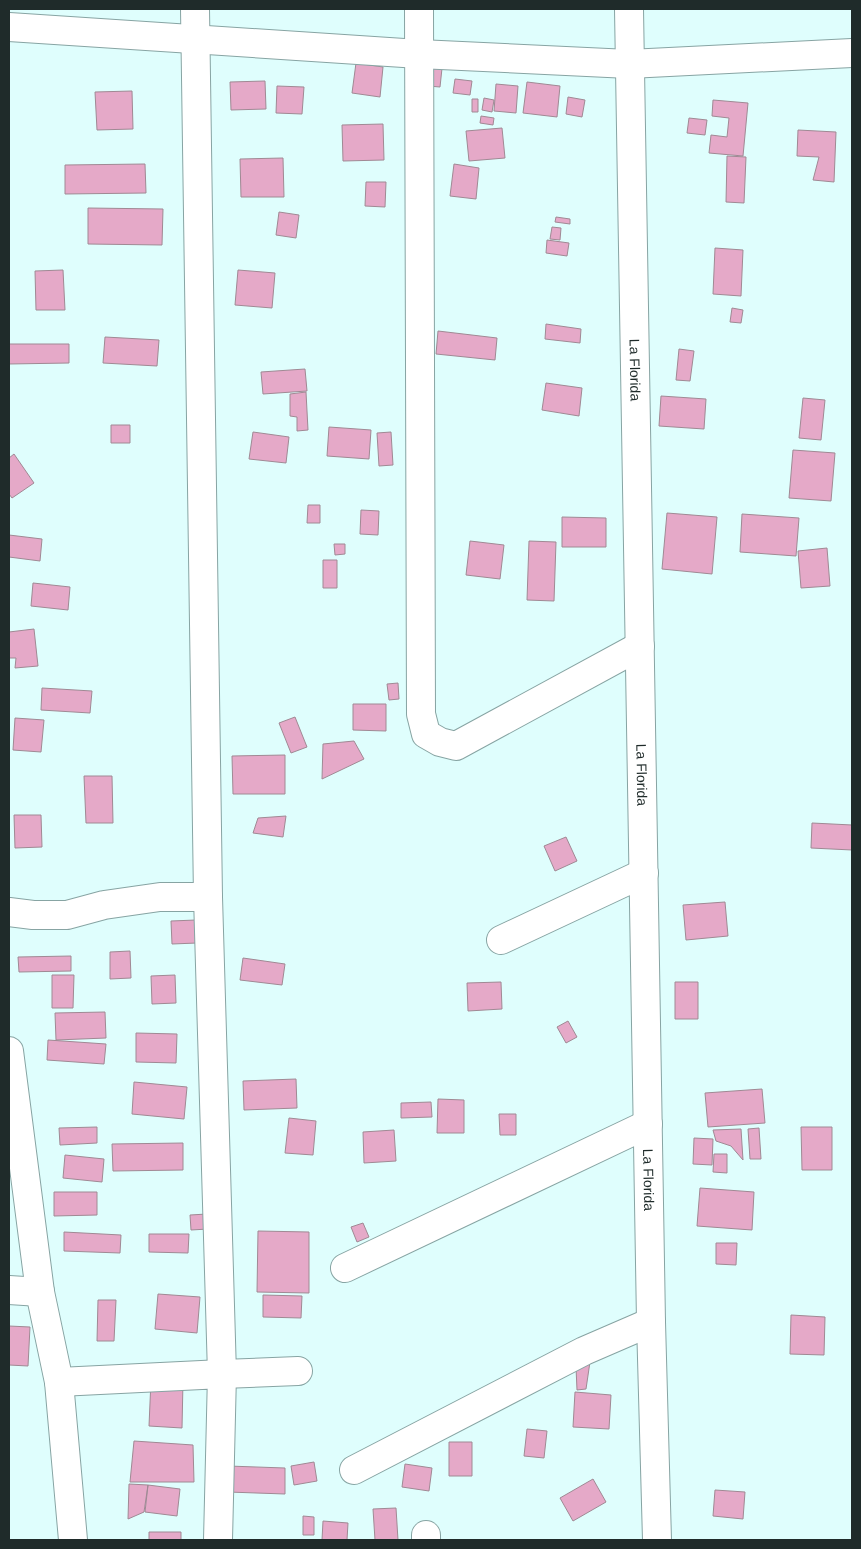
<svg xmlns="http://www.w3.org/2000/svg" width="861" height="1549" viewBox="0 0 861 1549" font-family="Arial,sans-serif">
  <rect width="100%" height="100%" fill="#dffefd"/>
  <path fill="#e5a9c8" stroke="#a08994" d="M431,57L443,59L440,87L428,86Z
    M356,63L383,67L380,97L352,93Z
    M455,79L472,81L470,95L453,93Z
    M265,81L266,109L231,110L230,82Z
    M527,82L560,86L557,117L523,113Z
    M496,84L518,86L516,113L494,111Z
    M277,86L304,87L302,114L276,113Z
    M132,91L133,129L97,130L95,92Z
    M568,97L585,100L582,117L566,114Z
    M484,98L494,100L492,112L482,110Z
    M472,99H478V112H472Z
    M713,100L748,103L743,156L709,153L711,135L727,137L729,118L712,116Z
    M481,116L494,118L493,125L480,123Z
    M689,118L707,120L705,135L687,133Z
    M383,124L384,160L343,161L342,125Z
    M502,128L505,158L469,161L466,131Z
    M798,130L836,132L834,182L813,180L819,157L797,156Z
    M727,156L746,157L744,203L726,202Z
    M283,158L284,197H241L240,159Z
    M145,164L146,193L65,194V165Z
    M454,164L479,168L476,199L450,196Z
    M366,182H386L385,207L365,206Z
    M88,208L163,209L162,245L88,244Z
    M279,212L299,215L296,238L276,235Z
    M556,217L570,219V224L555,222Z
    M552,227L561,228L560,240L550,239Z
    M547,240L569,243L567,256L546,253Z
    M715,248L743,250L741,296L713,294Z
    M63,270L65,310H36L35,271Z
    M238,270L275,273L272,308L235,305Z
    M732,308L743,310L741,323L730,322Z
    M546,324L581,329L580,343L545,339Z
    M438,331L497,338L495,360L436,354Z
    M105,337L159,340L157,366L103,363Z
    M9,344H69V363L9,364Z
    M679,349L694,351L690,381L676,380Z
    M305,369L307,391L263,394L261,372Z
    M546,383L582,388L579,416L542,410Z
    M306,392L308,430L297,431V417L290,416V394Z
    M661,396L706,399L704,429L659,426Z
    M803,398L825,400L821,440L799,438Z
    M111,425H130V443H111Z
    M329,427L371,430L369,459L327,456Z
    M253,432L289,437L286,463L249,459Z
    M391,432L393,465L379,466L377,433Z
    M793,450L835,453L831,501L789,498Z
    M14,454L34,483L12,498L9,494V458Z
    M308,505H320V523H307Z
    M361,510L379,511L378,535L360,534Z
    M667,513L717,517L712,574L662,569Z
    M742,514L799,518L796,556L740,552Z
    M562,517L606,518V547H562Z
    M9,535L42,539L40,561L9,557Z
    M470,541L504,545L500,579L466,575Z
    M529,541L556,542L554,601L527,600Z
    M334,544H345V554L335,555Z
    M827,548L830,586L801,588L798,551Z
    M323,560H337V588H323Z
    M33,583L70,587L68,610L31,606Z
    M34,629L38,666L15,668L16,658H9V632Z
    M398,683L399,699L389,700L387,684Z
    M42,688L92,691L90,713L41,710Z
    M353,704H386V731L353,730Z
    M295,717L307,747L291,753L279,723Z
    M15,718L44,720L41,752L13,750Z
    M354,741L364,759L322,779L323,744Z
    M285,755V794H233L232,756Z
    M84,776H112L113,823H86Z
    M14,815H41L42,847L15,848Z
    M286,816L283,837L253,833L258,818Z
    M812,823L852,825V850L811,848Z
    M566,837L577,861L555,871L544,846Z
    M725,902L728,936L686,940L683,905Z
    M196,920L197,943L172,944L171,921Z
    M130,951L131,978L110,979V952Z
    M71,956V971L19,972L18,957Z
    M243,958L285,964L282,985L240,980Z
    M52,975H74L73,1008H52Z
    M175,975L176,1003L152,1004L151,976Z
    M501,982L502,1009L468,1011L467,983Z
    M675,982H698V1019H675Z
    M105,1012L106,1038L56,1040L55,1013Z
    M568,1021L577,1037L566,1043L557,1027Z
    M136,1033L177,1034L176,1063L136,1062Z
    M48,1040L106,1044L104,1064L47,1060Z
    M296,1079L297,1108L244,1110L243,1081Z
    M134,1082L187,1087L184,1119L132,1114Z
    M762,1089L765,1123L708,1127L705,1093Z
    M438,1099L464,1100V1133H437Z
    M431,1102L432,1117L401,1118V1103Z
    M499,1114H516V1135H500Z
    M289,1118L316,1121L313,1155L285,1153Z
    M97,1127V1143L60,1145L59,1128Z
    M801,1127H832V1170H802Z
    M759,1128L761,1159H750L748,1129Z
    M741,1129L743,1160L731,1146L716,1141L713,1130Z
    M394,1130L396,1161L364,1163L363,1132Z
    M694,1138L713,1139L712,1165L693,1164Z
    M183,1143V1170L113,1171L112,1144Z
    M714,1154H727V1173L713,1172Z
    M65,1155L104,1159L102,1182L63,1178Z
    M700,1188L754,1192L752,1230L697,1226Z
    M54,1192H97V1215L54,1216Z
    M207,1214L208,1229L191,1230L190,1215Z
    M363,1223L369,1237L357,1242L351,1227Z
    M258,1231L309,1232V1293L257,1292Z
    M64,1232L121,1235L120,1253L64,1251Z
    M149,1234H189L188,1253L149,1252Z
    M716,1243H737L736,1265L716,1264Z
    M158,1294L200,1297L197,1333L155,1329Z
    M263,1295L302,1296L301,1318L263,1317Z
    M98,1300H116L114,1341H97Z
    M791,1315L825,1317L824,1355L790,1354Z
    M9,1326L30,1327L28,1366L9,1365Z
    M591,1355L586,1389L577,1390L576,1367Z
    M151,1380L183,1381L182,1428L149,1426Z
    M575,1392L611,1395L609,1429L573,1427Z
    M527,1429L547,1431L544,1458L524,1456Z
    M134,1441L193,1445L194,1482H130Z
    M449,1442H472V1476H449Z
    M314,1462L317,1481L294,1485L291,1466Z
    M405,1464L432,1468L429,1491L402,1487Z
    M228,1466L285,1468V1494L228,1492Z
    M593,1479L606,1502L573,1521L560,1498Z
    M129,1484L148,1485L144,1512L128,1519Z
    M148,1485L180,1489L177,1516L145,1512Z
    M715,1490L745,1492L743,1519L713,1516Z
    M396,1508L398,1540H375L373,1509Z
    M303,1516L314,1517V1535H303Z
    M323,1521L348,1523L347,1540H322Z
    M149,1532H181V1540H149Z"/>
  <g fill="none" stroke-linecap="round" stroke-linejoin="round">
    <defs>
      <g id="minor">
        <path d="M195,9L208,897L222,1374L298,1371"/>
        <path d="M419,9L421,714L426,734L440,742L456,746L640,646"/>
        <path id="s1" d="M629,9L651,1322L657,1540"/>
        <path d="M9,27L419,54L629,64L852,53"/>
        <path d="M9,912L33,915H67L104,905L160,897H208"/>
        <path d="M501,940L644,873"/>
        <path d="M9,1051L40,1292L59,1382L222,1374L218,1540"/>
        <path d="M345,1268L648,1124"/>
        <path d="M9,1290L40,1292"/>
        <path d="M59,1382L73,1540"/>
        <path d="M354,1470L584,1351L651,1322"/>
        <path d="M426,1535V1540"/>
      </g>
    </defs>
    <use href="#minor" stroke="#87a4a3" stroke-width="30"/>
    <use href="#minor" stroke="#fff" stroke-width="28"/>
  </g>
  <g text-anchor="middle" stroke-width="5" stroke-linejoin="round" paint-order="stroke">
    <g font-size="14" fill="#1f2b2a" stroke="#fff">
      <text dy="5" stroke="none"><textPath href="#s1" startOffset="361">La Florida</textPath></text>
      <text dy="5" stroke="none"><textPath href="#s1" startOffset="766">La Florida</textPath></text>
      <text dy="5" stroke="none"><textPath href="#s1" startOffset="1171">La Florida</textPath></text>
    </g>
  </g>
  <rect width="861" height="1549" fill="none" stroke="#1f2b2a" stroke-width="20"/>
</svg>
